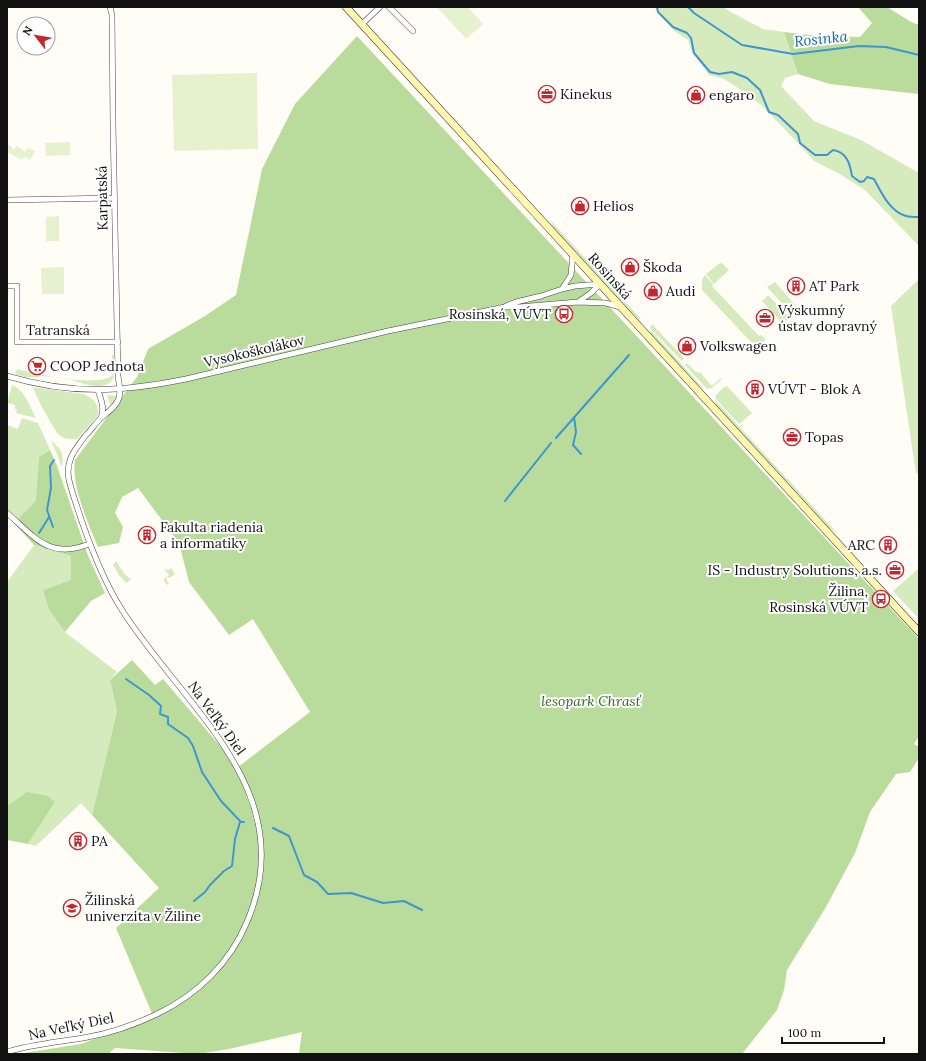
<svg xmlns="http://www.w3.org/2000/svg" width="926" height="1061" viewBox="0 0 926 1061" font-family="Lora,serif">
  <rect width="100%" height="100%" fill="#fffdf5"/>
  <path fill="#d5ebbd" d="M654,7H724L729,11L763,29L784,32L798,74L785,78L781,86L814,121L861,140L919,173V246L865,190L838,173L814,161L798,143L761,105L741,90L724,79L709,75L692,52L688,40L673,30Z
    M551,221L640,318L641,321L636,317L553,227Z
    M720,263L723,264L729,270L714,284L706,274Z
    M705,275L713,284L712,286L759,336L761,335L766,340C760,344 756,345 750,341L702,290V280Z
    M919,279V471L916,474L891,306Z
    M775,282L799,309L795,313L790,312L767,287Z
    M768,295L788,316L787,320L783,324L762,301Z
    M652,324L684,358L682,361L650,328Z
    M650,329L703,388L705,390L700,387L651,334Z
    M112,355H114V377L110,383C98,389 86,385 75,381C67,377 49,377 40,376L39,377H25L15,374L17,369C36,374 98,388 113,375Z
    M687,363L696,372L701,373L712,386L721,378L722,379L712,388L707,389L685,365Z
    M12,385C25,390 30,407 36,418L16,413L17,410L15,409V405L7,403Z
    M727,386L752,413L739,424L715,398L716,395L724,387Z
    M33,387L83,394C93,398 101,405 97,417L77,439C71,440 64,439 59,435C54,430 34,393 33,387Z
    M107,395L117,396L111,405L110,404Z
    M715,400L838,534L829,528L716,405Z
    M22,418L38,423L50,450L39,457L37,501L14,523L7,515V425L18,429Z
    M51,440C62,451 64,451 62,467Z
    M34,545L71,556V580L43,590L65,632L117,672L110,680L117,711L92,815L81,803L36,846L28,844L55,802L7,806V582Z
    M116,561L124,573L131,580L126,583L119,575L113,565Z
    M171,568L175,574L170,578L167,577V580L169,584L167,585L163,580L169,575L164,569L169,570Z
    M919,568V619L893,591Z"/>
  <path fill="#b9dc9c" d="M858,7H887L911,22L919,25V94L830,84L798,74L784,32L819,36L860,37L872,23Z
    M357,36L919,639V736L914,744L919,747V758L910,772L896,774L870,812L855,853L826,907L787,970L784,990L777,1010L742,1054H299L302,1032L229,1049L198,1054L115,1048L108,1054H18L81,1044L153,1016L116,928L159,888L92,815L117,711L110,680L132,660L155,685L163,679L238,767L310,712L253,619L229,635L189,582L179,543L138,488L122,497L115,513L123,527L119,543L98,547C88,523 71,485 75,460L137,377L148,349L205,316L236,295L262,169L295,104Z
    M50,450L57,466L87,553L105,593L91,601L65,632L49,609L43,590L71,580V556L34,545L14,523L36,501L39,457Z
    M27,792L48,796L55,802L28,844L7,840V806Z"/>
  <path fill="#e6f2cf" d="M437,7H468L483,24L466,39Z
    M257,73L258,149L174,151L172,75Z
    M70,142V155L46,156L45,143Z
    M7,144L12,147V148L14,150L16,146L23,150V151L25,152L28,148L35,151L30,160L24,156L22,160L9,153H7Z
    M59,216V241H46V217Z
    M64,267V294H42L41,268Z"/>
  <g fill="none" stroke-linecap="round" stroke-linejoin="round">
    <path stroke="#3f96cf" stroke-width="2" d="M657,7L658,12L673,27L687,33L691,38L694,53L710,72L719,74L732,72L747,78L760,90L769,112L778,115L798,134L800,143L815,155H827L833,150C847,152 850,164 852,176L860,182L864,181L867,177L874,179C881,192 890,212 906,216C910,217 915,217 919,217
      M688,7L694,13L742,45L793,54L859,46L886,47L919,55
      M574,417L576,432L573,445L581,454
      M556,438L629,355
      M505,501L551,443
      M53,527L47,510L51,488L50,466L54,460
      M39,533L49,517
      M126,679L149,695L161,706L160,714L168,717V724L188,738L193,746L202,772L221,801L241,822H244
      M273,828L289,836L304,875L317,882L328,894L351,893L383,903L404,901L422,910
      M194,901L205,892L210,885L224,871L232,866L235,839L240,822"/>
    <defs>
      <path id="street" d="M389,7L413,31
        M362,24L380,7
        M7,200L114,198
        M7,286H17V342H118
        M562,289L571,275L573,254
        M578,302L606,303L620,307
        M506,306L516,302L541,296L562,289L575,286L600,284
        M7,376C71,395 122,392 186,379L388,331L505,307H519L578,302L591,293L600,284
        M98,390C101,400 105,408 101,418
        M7,513C35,537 49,560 89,544
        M7,1052C33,1044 61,1042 88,1037C111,1033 136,1024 157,1014C197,995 230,963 247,922C303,791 184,708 122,610C104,582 92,551 81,519C77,506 72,493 69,480C65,461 75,449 86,435C91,430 96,423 101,418C108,412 116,407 119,398C121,392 119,382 118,376L113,124L112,15L110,7"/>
      <path id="secondary" d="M346,7L919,632"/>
    </defs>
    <use href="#street" stroke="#444" stroke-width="6"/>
    <use href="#secondary" stroke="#333" stroke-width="8"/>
    <use href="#street" stroke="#fff" stroke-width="5"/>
    <use href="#secondary" stroke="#fff6b0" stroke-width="7"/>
  </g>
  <defs>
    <symbol id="office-ring" viewBox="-11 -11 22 22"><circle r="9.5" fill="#fff" stroke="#c4262e" stroke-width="1.5"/><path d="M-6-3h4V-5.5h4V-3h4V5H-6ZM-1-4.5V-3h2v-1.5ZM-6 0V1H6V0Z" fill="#c4262e"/></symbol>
    <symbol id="shop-ring" viewBox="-11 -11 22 22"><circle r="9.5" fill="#fff" stroke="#c4262e" stroke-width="1.5"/><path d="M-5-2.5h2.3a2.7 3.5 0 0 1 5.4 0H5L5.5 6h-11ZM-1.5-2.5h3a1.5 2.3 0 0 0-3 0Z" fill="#c4262e"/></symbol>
    <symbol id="building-ring" viewBox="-11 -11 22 22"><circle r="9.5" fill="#fff" stroke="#c4262e" stroke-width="1.5"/><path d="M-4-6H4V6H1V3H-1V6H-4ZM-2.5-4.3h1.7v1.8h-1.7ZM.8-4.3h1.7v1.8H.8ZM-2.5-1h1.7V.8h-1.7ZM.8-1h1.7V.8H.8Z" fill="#c4262e"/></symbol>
    <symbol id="bus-ring" viewBox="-11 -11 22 22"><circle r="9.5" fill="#fff" stroke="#c4262e" stroke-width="1.5"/><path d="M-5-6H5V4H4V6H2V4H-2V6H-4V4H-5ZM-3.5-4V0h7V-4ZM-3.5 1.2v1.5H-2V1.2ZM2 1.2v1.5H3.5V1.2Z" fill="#c4262e"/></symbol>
    <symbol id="supermarket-ring" viewBox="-11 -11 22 22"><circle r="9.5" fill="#fff" stroke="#c4262e" stroke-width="1.5"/><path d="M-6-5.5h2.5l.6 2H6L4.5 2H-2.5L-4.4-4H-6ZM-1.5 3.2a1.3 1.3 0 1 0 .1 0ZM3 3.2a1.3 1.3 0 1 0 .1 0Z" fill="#c4262e"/></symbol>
    <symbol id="university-ring" viewBox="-11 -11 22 22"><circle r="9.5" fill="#fff" stroke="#c4262e" stroke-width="1.5"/><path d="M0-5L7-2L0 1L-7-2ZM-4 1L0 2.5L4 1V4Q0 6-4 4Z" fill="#c4262e"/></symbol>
  </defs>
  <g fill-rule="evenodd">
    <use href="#office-ring" x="537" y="84" width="20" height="20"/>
    <use href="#shop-ring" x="686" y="85" width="20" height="20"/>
    <use href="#shop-ring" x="570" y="196" width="20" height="20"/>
    <use href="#shop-ring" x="620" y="257" width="20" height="20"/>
    <use href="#building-ring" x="786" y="276" width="20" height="20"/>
    <use href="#shop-ring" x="643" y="281" width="20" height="20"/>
    <use href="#bus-ring" x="554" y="304" width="20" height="20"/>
    <use href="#office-ring" x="755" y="308" width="20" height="20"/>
    <use href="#shop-ring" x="677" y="336" width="20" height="20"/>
    <use href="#supermarket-ring" x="27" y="356" width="20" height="20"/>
    <use href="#building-ring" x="745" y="379" width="20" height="20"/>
    <use href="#office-ring" x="782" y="427" width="20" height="20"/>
    <use href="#building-ring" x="137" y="525" width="20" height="20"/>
    <use href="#building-ring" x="878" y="535" width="20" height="20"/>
    <use href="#office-ring" x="885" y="560" width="20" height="20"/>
    <use href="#bus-ring" x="871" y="589" width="20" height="20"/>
    <use href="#building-ring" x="68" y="831" width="20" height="20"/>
    <use href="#university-ring" x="62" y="898" width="20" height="20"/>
  </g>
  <g text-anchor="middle" stroke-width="4" stroke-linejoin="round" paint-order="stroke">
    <g font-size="14" fill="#111" stroke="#fff" text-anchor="start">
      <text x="560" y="99">Kinekus</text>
      <text x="709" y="100">engaro</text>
      <text x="593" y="211">Helios</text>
      <text x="643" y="272">Škoda</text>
      <text x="809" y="291">AT Park</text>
      <text x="666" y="296">Audi</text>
      <text x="778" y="315">Výskumný<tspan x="778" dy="16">ústav dopravný</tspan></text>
      <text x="551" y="319" text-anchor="end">Rosinská, VÚVT</text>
      <text x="700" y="351">Volkswagen</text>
      <text x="50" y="371">COOP Jednota</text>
      <text x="768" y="394">VÚVT - Blok A</text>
      <text x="805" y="442">Topas</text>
      <text x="160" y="532">Fakulta riadenia<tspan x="160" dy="16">a informatiky</tspan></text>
      <text x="875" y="550" text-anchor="end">ARC</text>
      <text x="882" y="575" text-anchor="end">IS - Industry Solutions, a.s.</text>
      <text x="868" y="596" text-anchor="end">Žilina,<tspan x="868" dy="16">Rosinská VÚVT</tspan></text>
      <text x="91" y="846">PA</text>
      <text x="85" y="905">Žilinská<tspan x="85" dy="16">univerzita v Žiline</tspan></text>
    </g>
    <g font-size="14" fill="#111" stroke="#fff">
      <text transform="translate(102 198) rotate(-91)" y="5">Karpatská</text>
      <text transform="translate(610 276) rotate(48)" y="5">Rosinská</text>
      <text x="58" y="335">Tatranská</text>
      <text transform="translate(254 351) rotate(-13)" y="5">Vysokoškolákov</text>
      <text transform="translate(217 718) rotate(54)" y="5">Na Veľký Diel</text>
      <text transform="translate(71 1026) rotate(-12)" y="5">Na Veľký Diel</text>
    </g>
    <g font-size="14" font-style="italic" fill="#2f6b1f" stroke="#fff">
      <text x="591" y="706">lesopark Chrasť</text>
    </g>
    <g font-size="15" font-style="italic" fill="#1768a6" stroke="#fff">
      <text transform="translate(821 39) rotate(-6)" y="5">Rosinka</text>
    </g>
  </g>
  <rect width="926" height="1061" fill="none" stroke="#111111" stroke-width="16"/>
  <g transform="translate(36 36) rotate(301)"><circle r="19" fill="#ffffff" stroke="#a0a0a0"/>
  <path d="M0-3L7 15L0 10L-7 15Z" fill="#c4262e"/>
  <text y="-6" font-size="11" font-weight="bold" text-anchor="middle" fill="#111111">N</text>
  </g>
  <path d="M782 1037v6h102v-6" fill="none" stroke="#111111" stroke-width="2"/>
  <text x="788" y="1037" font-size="12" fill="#111111" stroke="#ffffff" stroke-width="3" paint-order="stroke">100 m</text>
</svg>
